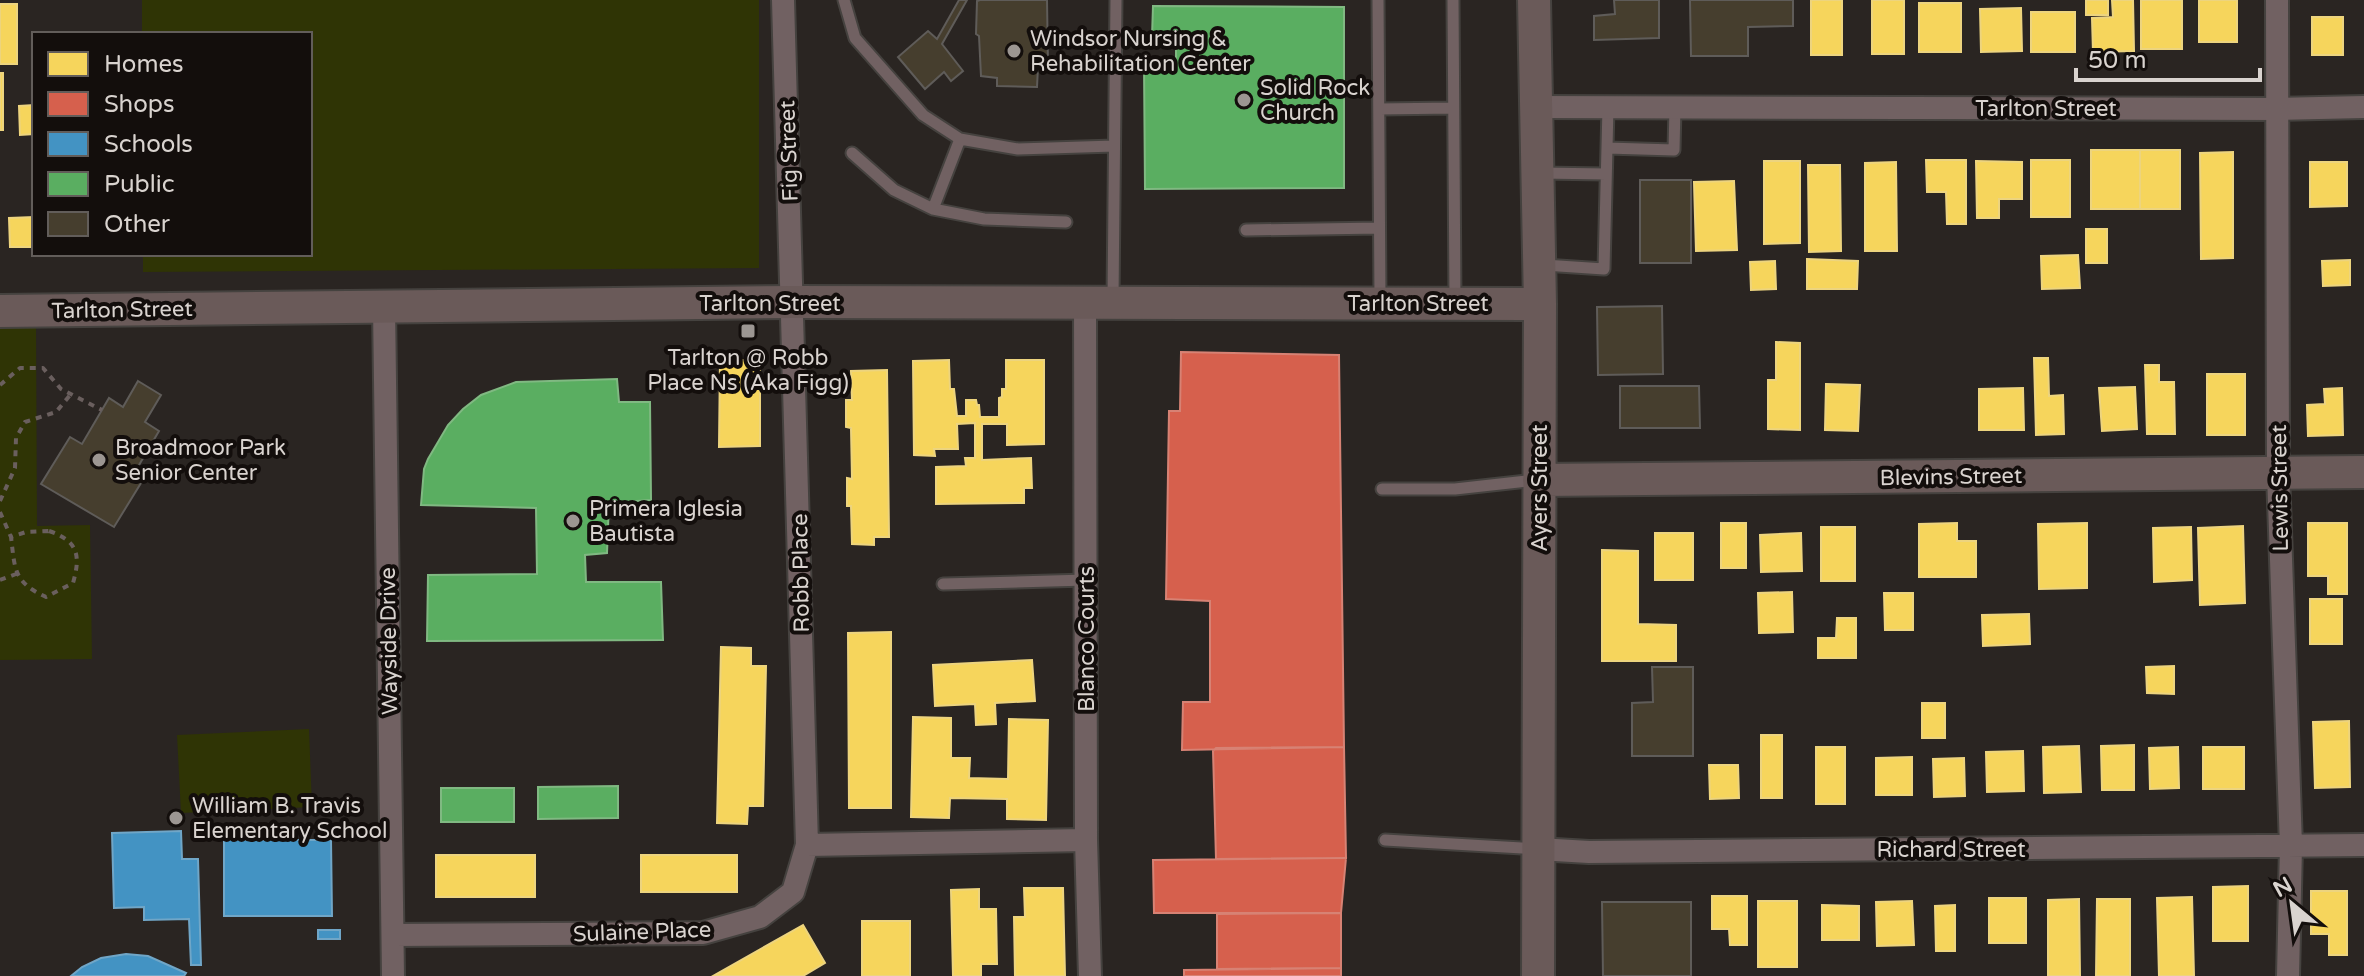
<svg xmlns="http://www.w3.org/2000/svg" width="2364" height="976" viewBox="0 0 2364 976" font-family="'Varela Round',sans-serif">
  <rect width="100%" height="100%" fill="#2a2522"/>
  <path fill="#2f3405" d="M142,0H759V268L143,272V254H310V34H142Z
    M36,323L37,526L90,525L92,659L0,660V324Z
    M309,729L312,807L181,813L177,735Z"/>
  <path fill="#f6d55c" stroke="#edd47e" stroke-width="2" d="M1811,0H1842V55H1811Z
    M1872,0H1904V54H1872Z
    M2086,0H2108V15H2086Z
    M2112,0H2133L2134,51L2093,52L2092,18L2113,17Z
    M2141,0H2182V49H2141Z
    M2199,0H2237V42H2199Z
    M1919,3H1961V52H1919Z
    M0,4H17V64H0Z
    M2021,8L2022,51L1981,52L1980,9Z
    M2031,12H2075V52H2031Z
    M2312,17H2343V55H2312Z
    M0,73H3V130H0Z
    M34,105V134L20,135L19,106Z
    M2091,150H2140V209H2091Z
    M2140,150H2180V209H2140Z
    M2233,152V258L2201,259L2200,153Z
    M1926,160H1966V224H1947L1946,192H1927Z
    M2031,160H2070V217H2031Z
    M1764,161H1800V243L1764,244Z
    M1976,161L2022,162V199H1999V218H1977Z
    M1896,162L1897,251H1865V163Z
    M2310,162H2347V206L2310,207Z
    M1808,165H1840L1841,251L1809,252Z
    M1734,181L1737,250L1696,251L1694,182Z
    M34,217V247H10L9,218Z
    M2086,229H2107V263H2086Z
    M2078,255L2080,288L2042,289L2041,256Z
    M1807,259L1858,261L1857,289H1807Z
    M2350,260V285L2323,286L2322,261Z
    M1775,261L1776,289L1751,290L1750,262Z
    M1776,342L1800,343V430L1768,429V380H1776Z
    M2034,358H2048L2049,396L2063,395L2064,434L2036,435Z
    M720,360H760V446L719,447Z
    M949,360L950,389H954L957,416H966V400H976L977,405H979L980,417H999V398L1002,397V389H1006V360H1044V444L1007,445V424H982V460L1031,458L1032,488H1024V503L936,504V467L966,466L965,458H975V423L957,424L958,449H934L935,456L914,455L913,361Z
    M2145,365H2159V382H2174L2175,434H2147Z
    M887,370L889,537H874V545L852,544L851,506H847V478L852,479L851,428L846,427V400H852L851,371Z
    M2207,374H2245V435H2207Z
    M1826,384L1860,385L1858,431L1825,430Z
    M2135,387L2137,429L2102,431L2099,388Z
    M2023,388L2024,430H1979V389Z
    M2342,388L2343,435L2308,436L2307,405L2325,404L2324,389Z
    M1721,523H1746V568H1721Z
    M1957,523V541H1976V577H1919V524Z
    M2087,523V588L2039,589L2038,524Z
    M2308,523H2347V594H2328V576H2308Z
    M2243,526L2245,603L2200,605L2198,528Z
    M1821,527H1855V581H1821Z
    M2191,527L2192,580L2154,582L2153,528Z
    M1655,533H1693V580H1655Z
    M1801,533L1802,571L1761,572L1760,535Z
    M1602,550L1638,551V624L1676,625V661H1602Z
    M1792,592L1793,632L1759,633L1758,593Z
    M1884,593H1913V630H1885Z
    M2310,599H2342V644H2310Z
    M2029,614L2030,644L1983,646L1982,615Z
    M1837,618H1856V658H1818V638H1836Z
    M891,632V808H849L848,633Z
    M721,647L751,648V666H766L763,806H748L747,824L717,823Z
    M1032,660L1035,701L995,703L996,724L976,725L975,704L935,706L933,665Z
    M2174,666V694L2147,693L2146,667Z
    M1922,703H1945V738H1922Z
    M913,717L951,718V758H970L969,778L1008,779L1009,719L1048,720L1046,820L1007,819V799L950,798L949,818L911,817Z
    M2349,721L2350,787L2315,788L2313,722Z
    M1761,735H1782V798H1761Z
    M2134,745V790H2102L2101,746Z
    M2079,746L2081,792L2044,793L2043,747Z
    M1816,747H1845V804H1816Z
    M2178,747L2179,788L2150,789L2149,748Z
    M2203,747H2244V789H2203Z
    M2023,751L2024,791L1987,792L1986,752Z
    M1912,757V795H1876V758Z
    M1964,758L1965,796L1934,797L1933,759Z
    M1709,765H1738L1739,798L1710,799Z
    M436,855H535V897H436Z
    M641,855H737V892H641Z
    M2248,886V941H2213V887Z
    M1024,888H1063L1065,976H1015L1014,917H1025Z
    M979,889V909H996L997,964H981V976H953L951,890Z
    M2311,891H2347V955H2329V934H2311Z
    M1712,896H1747V945H1730L1729,929H1712Z
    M2192,897L2194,976H2159L2157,898Z
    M1989,898H2026V943H1989Z
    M2079,899L2080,976H2048V900Z
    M2097,899H2130V976H2096Z
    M1758,901H1797V967H1758Z
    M1912,901L1914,945L1877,946L1876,902Z
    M1822,905L1859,906V940H1822Z
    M1955,905V951H1936L1935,906Z
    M862,921H910V976H862Z
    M803,925L825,963L803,976H713Z"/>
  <path fill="#d6604d" stroke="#d78274" stroke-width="2" d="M1181,352L1339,355L1344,747L1182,750L1183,702H1210V601L1166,599L1169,411H1180Z
    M1344,747L1346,858L1216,859L1213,751L1216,748Z
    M1346,858L1341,913H1154L1153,860Z
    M1341,913V968L1217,969V914Z
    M1341,968V976H1184V970Z"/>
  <path fill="#4393c3" stroke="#70a6c7" stroke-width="2" d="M181,831L182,859H198L201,965H191L189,919L144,920V907L114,908L112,833Z
    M224,840H331L332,916H224Z
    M318,930H340V939H318Z
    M126,954L148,956L186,973L184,976H71L82,967L101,958Z"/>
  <path fill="#5aae61" stroke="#80b982" stroke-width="2" d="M1153,6L1344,7V188L1145,189L1144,63H1176V37H1152Z
    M617,379L619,402H650L651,500L609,503L607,553L585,555L586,582H661L663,640L427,641L428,575L537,574L536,508L421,505L424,469L428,459L448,425L463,409L481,395L516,382Z
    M618,786V818L538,819V787Z
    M441,788H514V822H441Z"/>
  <path fill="#463e2e" stroke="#5f5c59" stroke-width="2" d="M959,0H967L942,44L963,71L951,81L944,72L925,89L898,57L928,31L937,39Z
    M980,0H1047L1048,65L1038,67L1037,87L997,86V78L981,76L979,36L976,34L977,1Z
    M1614,0H1659V38L1594,40V16L1615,14Z
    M1690,0H1793V26L1748,27V56H1691Z
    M1640,180H1691V263H1640Z
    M1662,306L1663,374L1598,375L1597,307Z
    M138,381L161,395L145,422L159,431L132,477L141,483L114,527L41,484L70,437L82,444L109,398L123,407Z
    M1620,386H1699L1700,428H1620Z
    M1652,667H1693V756H1632V703L1653,702Z
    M1602,902H1691V976H1603Z"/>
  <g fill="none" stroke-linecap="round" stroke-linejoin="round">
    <defs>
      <path id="lane" d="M844,0L855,38L923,115L960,139L1018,149L1114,146
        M1378,0L1380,299
        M1453,0L1455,303
        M1379,109L1453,108
        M960,139L933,209L984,219L1066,222
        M1607,148L1674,150L1675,107
        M852,153L894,190L933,209
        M1541,173L1606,174
        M1246,230L1379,228
        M1544,265L1604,269L1608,107
        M1113,299L1116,0
        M1382,489H1455L1536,480
        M943,584L1086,580
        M1385,840L1537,849"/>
      <path id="street" d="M783,0L807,845
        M2277,0L2278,473L2291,846L2288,976
        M1535,107L2278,109L2364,107
        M1085,302L1086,840L1090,976
        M384,306L393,976
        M1538,849L1589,852L2364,845
        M393,935L703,933L760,917L793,892L807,845L1086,840"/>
      <path id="secondary" d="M1534,0L1540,304L1538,976
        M0,311L793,302L1540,304
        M1539,480L2364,472"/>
    </defs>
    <use href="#lane" stroke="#45423f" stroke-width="15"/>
    <use href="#street" stroke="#45423f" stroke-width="26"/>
    <use href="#secondary" stroke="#45423f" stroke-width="36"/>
    <path stroke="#6a5f5e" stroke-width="4" stroke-dasharray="6 6" stroke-linecap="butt" d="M0,385L20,368H43L61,389L102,410
      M0,501L15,468L16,438L25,422L56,412L71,394
      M0,512L11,537
      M49,531C78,541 81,555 73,583L46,597C13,582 15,569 11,537L26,532Z
      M0,580L16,574"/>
    <use href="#lane" stroke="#716162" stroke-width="11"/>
    <use href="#street" stroke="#716162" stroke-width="22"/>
    <use href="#secondary" stroke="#6a5a59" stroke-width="32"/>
  </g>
  <g fill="#9c9692" stroke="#130e0c" stroke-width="3">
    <circle cx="1014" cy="51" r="8"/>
    <circle cx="1244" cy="100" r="8"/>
    <rect x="740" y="323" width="16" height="16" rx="4"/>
    <circle cx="99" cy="460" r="8"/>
    <circle cx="573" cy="521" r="8"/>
    <circle cx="176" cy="818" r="8"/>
  </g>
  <g text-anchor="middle" stroke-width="8" stroke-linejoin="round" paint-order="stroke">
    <g font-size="22" fill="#d9d3cf" stroke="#130e0c" text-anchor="start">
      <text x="1030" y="46">Windsor Nursing &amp;<tspan x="1030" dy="25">Rehabilitation Center</tspan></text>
      <text x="1260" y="95">Solid Rock<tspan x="1260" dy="25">Church</tspan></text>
      <text x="748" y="365" text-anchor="middle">Tarlton @ Robb<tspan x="748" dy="25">Place Ns (Aka Figg)</tspan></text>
      <text x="115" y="455">Broadmoor Park<tspan x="115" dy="25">Senior Center</tspan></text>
      <text x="589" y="516">Primera Iglesia<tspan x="589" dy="25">Bautista</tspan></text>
      <text x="192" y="813">William B. Travis<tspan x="192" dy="25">Elementary School</tspan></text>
    </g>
    <g font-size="22" fill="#d9d3cf" stroke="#130e0c">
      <text x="2046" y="116">Tarlton Street</text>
      <text transform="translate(788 151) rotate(-92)" y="8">Fig Street</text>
      <text x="770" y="311">Tarlton Street</text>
      <text x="1418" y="311">Tarlton Street</text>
      <text transform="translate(122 309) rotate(-1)" y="8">Tarlton Street</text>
      <text transform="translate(1951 476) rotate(-1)" y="8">Blevins Street</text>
      <text transform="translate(1539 488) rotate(-90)" y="8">Ayers Street</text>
      <text transform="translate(2279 488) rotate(-91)" y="8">Lewis Street</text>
      <text transform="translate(800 573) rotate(-91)" y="8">Robb Place</text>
      <text transform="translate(1086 639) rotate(-90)" y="8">Blanco Courts</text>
      <text transform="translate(388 641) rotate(-91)" y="8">Wayside Drive</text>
      <text x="1951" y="857">Richard Street</text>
      <text transform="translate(642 931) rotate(-2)" y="8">Sulaine Place</text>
    </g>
  </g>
  <rect x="32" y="32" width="280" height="224" fill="#130e0c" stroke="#625d5a" stroke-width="2"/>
  <rect x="48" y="52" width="40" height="24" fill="#f6d55c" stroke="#625d5a" stroke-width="2"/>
  <text x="104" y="72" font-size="24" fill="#d9d3cf">Homes</text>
  <rect x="48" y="92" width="40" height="24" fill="#d6604d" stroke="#625d5a" stroke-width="2"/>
  <text x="104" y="112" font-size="24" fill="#d9d3cf">Shops</text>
  <rect x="48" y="132" width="40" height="24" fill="#4393c3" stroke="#625d5a" stroke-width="2"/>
  <text x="104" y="152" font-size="24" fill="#d9d3cf">Schools</text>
  <rect x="48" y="172" width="40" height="24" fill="#5aae61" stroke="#625d5a" stroke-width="2"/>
  <text x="104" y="192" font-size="24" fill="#d9d3cf">Public</text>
  <rect x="48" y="212" width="40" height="24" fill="#463e2e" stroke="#625d5a" stroke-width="2"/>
  <text x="104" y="232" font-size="24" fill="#d9d3cf">Other</text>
  <g transform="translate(2292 904) rotate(331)" stroke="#130e0c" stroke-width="6" paint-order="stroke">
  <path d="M0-6L14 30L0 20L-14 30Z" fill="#d9d3cf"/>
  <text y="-12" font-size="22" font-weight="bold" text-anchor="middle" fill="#d9d3cf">N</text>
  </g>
  <path d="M2076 68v12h184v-12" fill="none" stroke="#d9d3cf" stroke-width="4"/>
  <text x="2088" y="68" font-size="24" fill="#d9d3cf" stroke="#130e0c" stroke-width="6" paint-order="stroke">50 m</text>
</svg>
